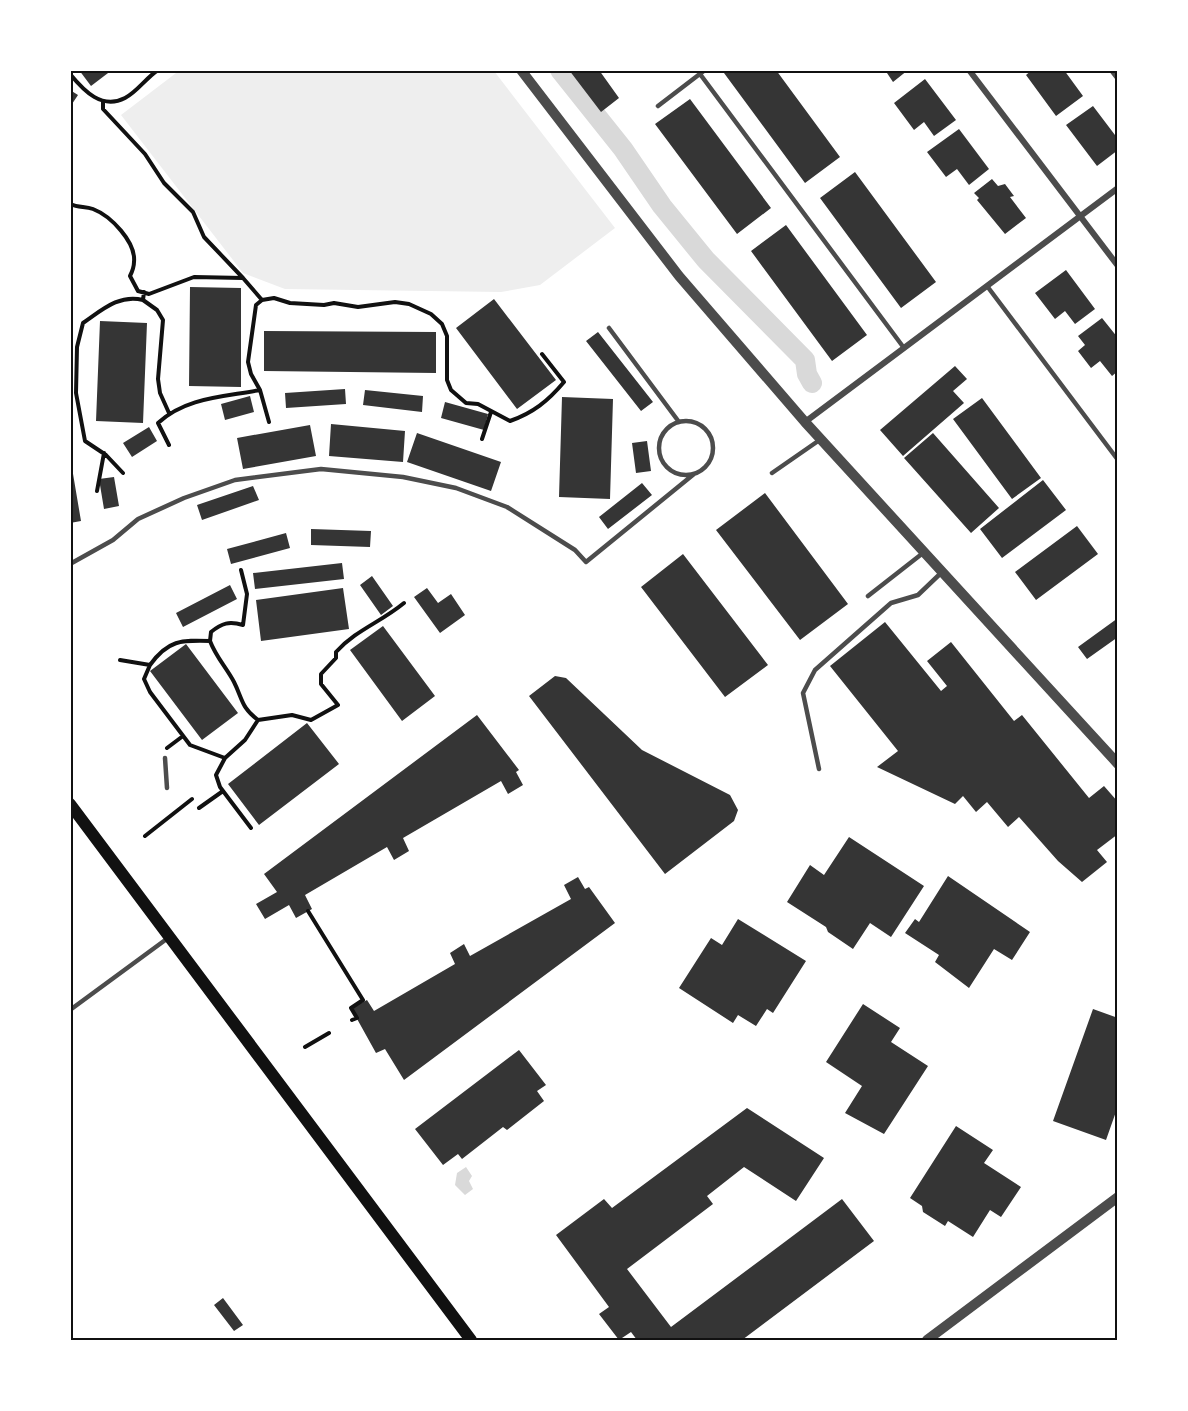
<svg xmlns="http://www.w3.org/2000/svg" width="1188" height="1411" viewBox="0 0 1188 1411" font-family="'Alegreya Sans',sans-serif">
  <rect width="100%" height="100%" fill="#fff"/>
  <path fill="#eee" d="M180,70L494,71L615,228L540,285L501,292L285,289L243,273L121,115Z"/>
  <path fill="#d9d9d9" d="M466,1167L472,1176L469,1181L473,1189L465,1195L455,1185L457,1173Z"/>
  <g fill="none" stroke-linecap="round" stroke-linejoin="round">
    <path stroke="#d9d9d9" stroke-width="20" d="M560,70L623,149L662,206L706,260L805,360L807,374L812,383"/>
  </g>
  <path fill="#353535" d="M79,70H112L91,86Z
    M569,70H599L619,98L601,112Z
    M727,70H776L840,157L805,183L724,73Z
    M885,70H908L893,82Z
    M1032,70H1064L1083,96L1056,116L1026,75Z
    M925,79L956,120L934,136L924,122L914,130L894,103Z
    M70,90L78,95L70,107Z
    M690,99L771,208L737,234L655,124Z
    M1093,106L1118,139V150L1097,166L1066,125Z
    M959,129L989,169L969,185L957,169L946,177L927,152Z
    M855,172L936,282L901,308L820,198Z
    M992,179L998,186L1005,184L1014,196L1010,197L1026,218L1005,234L977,200L979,198L974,193Z
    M786,225L867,335L832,361L751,251Z
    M1066,270L1095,309L1075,324L1065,311L1055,319L1035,293Z
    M190,287L241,288V387L189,386Z
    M494,299L556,380L517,409L456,328Z
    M1102,318L1118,338V371L1112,376L1100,361L1091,368L1078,351L1085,345L1078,336Z
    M100,321L147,323L143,423L96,421Z
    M264,331L436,332V373L264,371Z
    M598,332L653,402L641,411L586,341Z
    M955,366L967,379L953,391L964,403L903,456L880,430Z
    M345,389L346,404L286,408L285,393Z
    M365,390L423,396L422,412L363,405Z
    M250,396L254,412L225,420L221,404Z
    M562,397L613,399L610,499L559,497Z
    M982,398L1041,478L1012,499L953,419Z
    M445,402L488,414L484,430L441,418Z
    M331,424L405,431L403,462L329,456Z
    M310,425L316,456L243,469L237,438Z
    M149,427L157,441L132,457L123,443Z
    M417,433L501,462L491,491L407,462Z
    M933,433L999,508L971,533L904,458Z
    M647,441L651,471L636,473L632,443Z
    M70,456L81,521L70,523Z
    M114,477L119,506L104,509L99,479Z
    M1043,480L1066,510L1002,558L980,529Z
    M642,483L652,495L608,529L599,517Z
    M253,486L259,500L202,520L197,505Z
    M765,493L848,604L800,640L716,530Z
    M1077,526L1098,554L1036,600L1015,572Z
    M311,529L371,531L370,547L311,545Z
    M286,533L290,548L231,564L227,549Z
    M683,554L768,665L725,697L641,587Z
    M342,563L344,579L255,589L253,573Z
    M372,576L393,606L381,615L360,585Z
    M230,585L237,599L183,627L176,613Z
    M343,588L349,629L261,641L256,600Z
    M427,588L438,603L451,594L465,615L440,633L414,597Z
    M1118,618V637L1087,659L1078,647Z
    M885,622L941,691L947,686L927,661L951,642L1014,721L1022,715L1089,798L1104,786L1118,802V834L1097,850L1107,862L1082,882L1058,861L1019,817L1008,827L987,802L976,812L963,796L955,804L877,767L898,751L830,666Z
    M383,626L435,696L402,721L350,650Z
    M186,644L238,713L202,740L150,671Z
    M555,676L566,678L642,750L730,795L738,810L734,821L665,874L529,696Z
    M477,715L519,770L516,772L523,785L508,794L501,781L403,838L409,851L394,860L387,847L305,895L312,909L296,918L289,905L265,919L256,904L277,892L264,874Z
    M307,723L339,764L259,825L228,784Z
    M849,837L924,886L891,937L870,923L853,949L828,932L826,927L787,902L810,865L824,875Z
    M948,876L1030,932L1012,960L994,949L969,988L935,962L939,955L905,933L915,919L919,922Z
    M578,877L585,889L589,887L615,923L404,1080L385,1049L376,1053L351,1008L367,1000L374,1011L455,964L450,953L464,944L470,956L571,899L564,885Z
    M738,919L806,961L773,1013L767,1009L756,1026L738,1015L733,1023L679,988L711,938L722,945Z
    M863,1004L900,1028L891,1042L928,1066L884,1134L845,1113L862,1086L826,1062Z
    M1093,1009L1118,1018V1106L1106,1140L1053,1121Z
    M519,1050L546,1085L537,1091L544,1101L507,1130L503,1127L462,1159L458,1154L443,1165L415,1129Z
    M747,1108L824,1158L796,1201L744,1167L707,1196L713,1204L627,1269L671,1327L842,1199L874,1241L742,1340H637L631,1332L619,1340L599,1314L609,1307L556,1235L604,1199L612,1208Z
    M956,1126L993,1150L984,1163L1021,1187L1001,1217L990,1210L973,1237L948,1221L945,1226L923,1212L922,1206L910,1198Z
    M223,1298L243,1325L234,1331L214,1305Z"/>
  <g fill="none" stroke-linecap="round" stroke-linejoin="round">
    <path stroke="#111" stroke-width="4" d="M70,74C84,91 102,110 125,98C137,92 146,78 158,70
      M70,204C79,208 85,206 93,209C111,216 136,242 134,262C134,267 132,272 130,276L138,291L149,294L194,277L243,278L204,237L193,212L164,183L145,154L103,109V101
      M243,278L262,300L274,298L290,303L324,305L334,303L358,307L395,302L409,304L431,314L442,324L447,336V380L451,390L466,403L478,404L510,421C533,413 548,401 564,382L542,354
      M144,292L143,300L157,310L163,320L158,379L160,393L169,413
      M262,300L256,305L248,362L251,374L260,390L269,422
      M482,439L491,412
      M169,445L158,423C186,397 224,397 260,390
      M123,473L106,455L85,441L76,393L77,347L83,323C102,310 119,294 143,300
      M97,491L104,453
      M210,641C216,657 226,667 234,682C243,700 241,707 258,720L292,715L311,720L338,705L321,684V674L336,658V652C356,630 381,622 404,603
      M120,660L150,665C168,640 181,640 210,641L211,632C222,623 229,621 243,625L247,594L241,570
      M150,665L144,679L150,692L190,745L225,758L245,740L258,720
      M167,748L183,736
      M225,758L216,775L220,787L251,828
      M199,808L223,791
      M145,836L192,799
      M308,911L363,1000L351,1008L357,1018L352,1020
      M305,1047L329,1033"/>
    <path stroke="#4c4c4c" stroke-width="4.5" d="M1111,70L1118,79
      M700,74L904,348
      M658,106L705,70
      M987,286L1118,460
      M609,328L679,422
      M659 448a27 27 0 1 1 54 0a27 27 0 1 1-54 0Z
      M772,473L821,439
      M70,564L113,540L138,519L184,498L235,480L321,469L403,477L456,488L507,507L575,550L586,562L694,474
      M868,596L923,553
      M165,758L167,788
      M819,769L803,693L815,670L891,603L918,595L941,573
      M70,1010L168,938"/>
    <path stroke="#4c4c4c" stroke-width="6" d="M969,70L1118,266
      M805,422L1118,188"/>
    <path stroke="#4c4c4c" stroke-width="10" d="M521,70L679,276L805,422L1118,764
      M927,1340L1118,1197"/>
    <path stroke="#111" stroke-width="12" d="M70,804L471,1340"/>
  </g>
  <rect width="1188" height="1411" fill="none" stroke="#ffffff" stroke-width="144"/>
  <rect x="72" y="72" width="1044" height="1267" fill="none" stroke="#111" stroke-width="2"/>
</svg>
